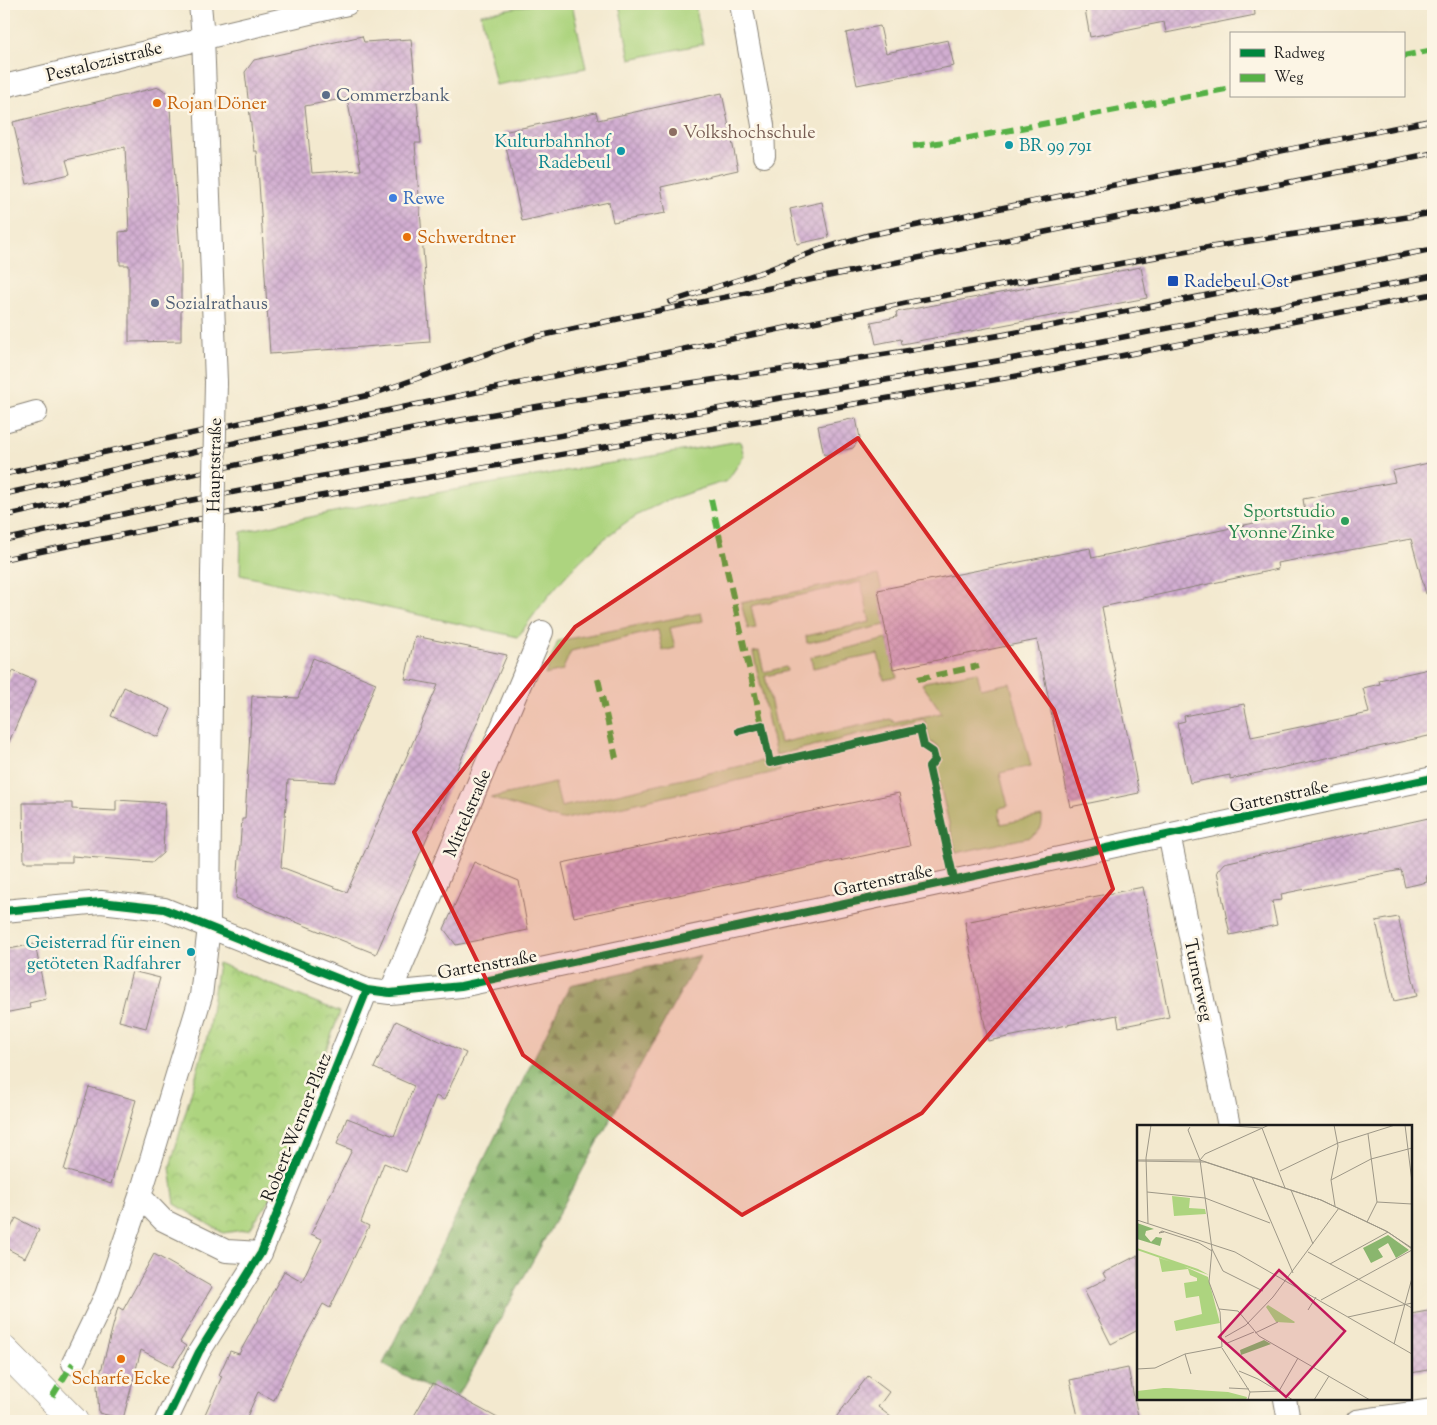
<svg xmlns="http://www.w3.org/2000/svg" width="1437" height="1425" viewBox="0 0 1437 1425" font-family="'Sorts Mill Goudy',serif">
  <defs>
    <pattern id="forest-firs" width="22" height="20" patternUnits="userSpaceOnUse" patternTransform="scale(1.25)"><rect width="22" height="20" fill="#8ab66e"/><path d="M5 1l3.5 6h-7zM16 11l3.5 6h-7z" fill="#70935a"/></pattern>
    <pattern id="park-crowns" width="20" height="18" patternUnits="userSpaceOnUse" patternTransform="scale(1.25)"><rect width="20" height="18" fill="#add47f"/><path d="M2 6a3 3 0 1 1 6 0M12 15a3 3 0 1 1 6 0" fill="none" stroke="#94b56d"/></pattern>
    <pattern id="building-cross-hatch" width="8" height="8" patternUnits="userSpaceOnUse" patternTransform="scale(1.25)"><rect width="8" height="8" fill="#d2aed1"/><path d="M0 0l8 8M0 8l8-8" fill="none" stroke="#b495b3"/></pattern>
  </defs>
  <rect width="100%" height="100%" fill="#fcf5e5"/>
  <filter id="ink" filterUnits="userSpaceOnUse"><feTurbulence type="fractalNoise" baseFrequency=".02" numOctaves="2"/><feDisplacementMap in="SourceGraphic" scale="10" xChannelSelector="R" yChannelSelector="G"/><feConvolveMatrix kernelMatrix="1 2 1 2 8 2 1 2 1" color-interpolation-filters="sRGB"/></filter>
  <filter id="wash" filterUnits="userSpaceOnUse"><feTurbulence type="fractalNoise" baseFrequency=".0096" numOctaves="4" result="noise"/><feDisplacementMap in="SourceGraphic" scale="20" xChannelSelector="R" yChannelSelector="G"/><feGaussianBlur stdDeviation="1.12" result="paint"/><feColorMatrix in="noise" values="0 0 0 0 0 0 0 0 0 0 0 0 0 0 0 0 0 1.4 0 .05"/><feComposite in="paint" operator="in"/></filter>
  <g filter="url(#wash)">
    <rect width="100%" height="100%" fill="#f3e9cf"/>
    <path fill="#add47f" stroke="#64784e" d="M535,4H572L586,68L496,85L481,14Z
      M619,4H695L703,44L630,59Z
      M740,441L744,456L727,481C694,491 658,501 628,521C583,552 549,592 518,637L240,575L241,532L366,505Z
      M878,575L882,590L878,591L885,625L807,643L806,636L870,622L861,582L751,606L756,628L748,629L741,603Z
      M701,613L703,621L670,628L675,648L663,651L658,630L571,651L562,671L545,675L558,641Z
      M887,639L897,677L884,680L878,654L813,668L811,657Z
      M759,651L764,672L786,667L787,671L765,676L780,743L890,719L894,722L942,713L922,684L925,682L977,672L981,689L1010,683L1031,766L1000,773L1008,806L999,808L1001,824L1042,816C1043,827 1040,831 1031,837L956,853L935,764L940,758L938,746L930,742L924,719L776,755L753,652Z
      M766,760L768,766L779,764L780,771L561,820L490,798L555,783L561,807Z"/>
    <path fill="url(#forest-firs)" stroke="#536945" d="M701,955L455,1402L383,1364L570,985Z"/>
    <path fill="url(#park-crowns)" stroke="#64784e" d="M218,963L340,1012L272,1196L250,1229L223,1233L175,1204L170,1167L208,1033Z"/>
    <g id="blocks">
      <path fill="url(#building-cross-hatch)" fill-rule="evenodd" d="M1084,4H1254L1255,15L1166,33L1164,22L1090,37Z
        M880,26L886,53L948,40L954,66L857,85L846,33Z
        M362,36L364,42L411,39L421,143H415L430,342L270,354L257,151H254L245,72L254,60ZM347,98L361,170L312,173L305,106Z
        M159,87L169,94L181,265V341L129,342V265H120L119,232L129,231L125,147L66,160L70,174L27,184L13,122Z
        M722,93L738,170L661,187L666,213L613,222L609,202L522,221L503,132L596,112L598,120Z
        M822,202L829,237L797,244L790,209Z
        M1141,267L1147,298L902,344L901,339L876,344L871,322L897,317L896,312Z
        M856,418L860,438L853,448L824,455L818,426Z
        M1433,462V593L1426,594L1411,539L1277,563L1278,569L1102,607L1139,793L1070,807L1037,640L893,669L878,590L1090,548L1092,558L1305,512L1303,499L1395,482L1392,471Z
        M415,636L507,655L376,954L236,898L242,819H245L252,696L298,698L313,658L376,683L335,782L288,780L281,867L347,892L438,685L405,679Z
        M1433,668V735L1230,779V775L1190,783L1177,723L1185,721L1184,716L1244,704L1251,737L1369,713L1363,688L1380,684L1379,680Z
        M13,671L36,681L4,753V691Z
        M124,687L171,709L158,737L111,716Z
        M899,793L910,846L574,917L562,863Z
        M116,800L165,803L163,853L153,862L72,856V862H24L23,803H72V809L116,811Z
        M1433,817V873L1426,875L1427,882L1405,887L1401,870L1281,894L1282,900L1272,901L1277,925L1230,935L1217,871L1224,863Z
        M474,862L519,881L528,930L456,945L444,929Z
        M1143,887L1169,1017L1119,1027L1117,1015L988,1041L965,922Z
        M1398,917L1417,996L1394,1001L1376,921Z
        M35,944L46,999L29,1003L30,1008L4,1013V950Z
        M132,971L160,978L146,1028L119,1021Z
        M396,1021L466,1053L444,1100L436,1096L406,1172L384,1163L361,1222L369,1226L330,1308L323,1304L293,1359L274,1400L258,1392L245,1421H202L222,1376L219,1375L230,1351L239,1354L284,1271L302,1281L322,1239L311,1234L352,1150L337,1144L347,1118L394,1136L414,1086L374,1068Z
        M89,1087L136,1100L111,1184L64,1170Z
        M16,1218L39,1230L25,1258L4,1247V1242Z
        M154,1254L212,1287L180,1342L186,1346L173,1367L141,1350L123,1419L99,1413L97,1386L118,1307L123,1310Z
        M1138,1255V1330L1111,1344L1084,1290L1106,1279L1103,1273Z
        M1433,1310V1369L1411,1373V1314Z
        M1128,1368L1139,1421H1079L1070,1380Z
        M868,1376L889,1392L878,1407L896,1421H833Z
        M433,1383L503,1421H411Z"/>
    </g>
  </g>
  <g filter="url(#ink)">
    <use href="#blocks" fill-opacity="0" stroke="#888276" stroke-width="1"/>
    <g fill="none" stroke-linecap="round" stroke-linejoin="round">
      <defs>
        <path id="street" d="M200,4L203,37L216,382
          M741,4L763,125L764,156
          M4,86L347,4
          M4,421L36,412
          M1169,834L1229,1126
          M4,911L101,902L164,909L367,990L390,993L461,986L1433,778
          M390,993L542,632
          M140,1196L163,1220L226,1251L261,1253
          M73,1363L106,1295L140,1196L201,996L209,927L212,574
          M1285,1399L1289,1421
          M166,1421L199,1352L261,1253L367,990
          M1357,1421L1433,1410"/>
        <path id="secondary" d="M4,1350L74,1421"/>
      </defs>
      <use href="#street" stroke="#888276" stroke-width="24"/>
      <use href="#secondary" stroke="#888276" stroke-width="29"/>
      <use href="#street" stroke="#fff" stroke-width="22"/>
      <use href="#secondary" stroke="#fff" stroke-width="28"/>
      <defs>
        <path id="rail" d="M670,302L765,271L821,249L869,235L1433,120
          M4,474L370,395L535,337L618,319L1433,153
          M4,494L270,435L920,300L1211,247L1433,213
          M4,516C191,474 381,432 570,401C712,379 854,361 996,336C1142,310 1288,278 1433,249
          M4,540L151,508L276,484L1032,355L1433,276
          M4,559L268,505L1034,373L1433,294"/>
      </defs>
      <use href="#rail" stroke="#1c1c1c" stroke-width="5.5"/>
      <use href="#rail" stroke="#fcf5e5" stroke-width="4" stroke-dasharray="11" stroke-linecap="butt"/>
      <defs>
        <path id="street-bridge" d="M212,574L216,382"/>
      </defs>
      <use href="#street-bridge" stroke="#888276" stroke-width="24" stroke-linecap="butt"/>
      <use href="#street-bridge" stroke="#fff" stroke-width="22"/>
      <path stroke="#55b145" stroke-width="6" stroke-dasharray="12 6" stroke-linecap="butt" d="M1403,56L1433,50
        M913,146L953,141L1231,88
        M711,499L762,725
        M598,679L616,758
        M918,679L979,666
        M52,1397L73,1363"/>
      <defs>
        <path id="cycleway" d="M739,731L762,725L770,763L920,729L924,746L933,752L935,760L929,767L954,880
          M4,911L101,902L164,909L367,990L390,993L461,986L1433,778
          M166,1421L199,1352L261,1253L367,990"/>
      </defs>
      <use href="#cycleway" stroke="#fcf5e5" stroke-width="11"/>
      <use href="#cycleway" stroke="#00873e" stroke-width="8"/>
    </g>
  </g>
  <path fill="#d62828" fill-opacity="0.2" stroke="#d62828" stroke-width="4" stroke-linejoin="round" d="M858,438L1054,710L1113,889L922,1113L742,1215L523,1055L414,832L575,627Z"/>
  <g fill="#5c6f8a" stroke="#fcf5e5" stroke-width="2">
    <circle cx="326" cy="95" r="5"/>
    <circle cx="155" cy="303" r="5"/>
  </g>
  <g fill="#e8710a" stroke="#fcf5e5" stroke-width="2">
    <circle cx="157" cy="103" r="5"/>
    <circle cx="407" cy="237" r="5"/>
    <circle cx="121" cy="1359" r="5"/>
  </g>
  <circle fill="#8d6e63" stroke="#fcf5e5" stroke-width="2" cx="673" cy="132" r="5"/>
  <g fill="#0f9aa8" stroke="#fcf5e5" stroke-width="2">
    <circle cx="1009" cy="145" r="5"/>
    <circle cx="621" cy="151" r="5"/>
    <circle cx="191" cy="952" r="5"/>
  </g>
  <circle fill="#3f7fe0" stroke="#fcf5e5" stroke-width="2" cx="393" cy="198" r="5"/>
  <rect fill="#1a4fb4" stroke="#fcf5e5" stroke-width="2" x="1167" y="275" width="12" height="12" rx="2.5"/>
  <circle fill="#2e9e5b" stroke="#fcf5e5" stroke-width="2" cx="1345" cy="521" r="5"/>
  <g text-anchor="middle" stroke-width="5" stroke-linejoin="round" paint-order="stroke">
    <g font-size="18" fill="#1c1c1c" stroke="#fcf5e5">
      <text transform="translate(104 61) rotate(-14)" y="6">Pestalozzistraße</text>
      <text transform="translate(214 465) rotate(-89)" y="6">Hauptstraße</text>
      <text transform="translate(1279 796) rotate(-12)" y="6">Gartenstraße</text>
      <text transform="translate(467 813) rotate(-67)" y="6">Mittelstraße</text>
      <text transform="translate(883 880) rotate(-12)" y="6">Gartenstraße</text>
      <text transform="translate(487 964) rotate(-10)" y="6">Gartenstraße</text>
      <text transform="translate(1199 980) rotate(78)" y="6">Turnerweg</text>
      <text transform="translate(296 1127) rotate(-68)" y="6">Robert-Werner-Platz</text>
    </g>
    <g font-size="18" fill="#4e5e75" stroke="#fcf5e5" text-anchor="start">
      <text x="336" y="101">Commerzbank</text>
      <text x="165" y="309">Sozialrathaus</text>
    </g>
    <g font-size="18" fill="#c56008" stroke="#fcf5e5" text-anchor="start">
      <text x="167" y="109">Rojan Döner</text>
      <text x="417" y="243">Schwerdtner</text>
      <text x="121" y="1384" text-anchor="middle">Scharfe Ecke</text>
    </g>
    <g font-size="18" fill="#785e54" stroke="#fcf5e5" text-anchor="start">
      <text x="683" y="138">Volkshochschule</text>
    </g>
    <g font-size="18" fill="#0d838f" stroke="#fcf5e5" text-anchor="end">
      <text x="611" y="147">Kulturbahnhof<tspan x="611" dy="21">Radebeul</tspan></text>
      <text x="1019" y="151" text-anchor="start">BR 99 791</text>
      <text x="181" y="948">Geisterrad für einen<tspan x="181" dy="21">getöteten Radfahrer</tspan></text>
    </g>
    <g font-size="18" fill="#366cbe" stroke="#fcf5e5" text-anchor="start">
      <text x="403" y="204">Rewe</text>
    </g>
    <g font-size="18" fill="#164399" stroke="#fcf5e5" text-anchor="start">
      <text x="1184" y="287">Radebeul Ost</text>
    </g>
    <g font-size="18" fill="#27864d" stroke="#fcf5e5" text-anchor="end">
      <text x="1335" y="517">Sportstudio<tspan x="1335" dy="21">Yvonne Zinke</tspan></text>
    </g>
  </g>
  <g transform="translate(1137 1125)">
    <rect width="275" height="275" fill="#f3e9cf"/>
    <path d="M0,123L61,144L72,150L0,125ZM22,133L44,140L71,152L83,198L39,206L37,196L65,189L62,171L49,173L47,158L60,156V153L53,150L51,144L25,147ZM131,180L158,197L157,198L139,197L129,182ZM27,263L91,267L110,272L109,275H0V266Z" fill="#add47f"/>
    <path d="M0,98L17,104L9,106L8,110L14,117L19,112L25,113L23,121L0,114ZM251,110L272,125L259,133L251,118L241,124L246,132L234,138L226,123ZM127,215L134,219L104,230L103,225Z" fill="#8ab66e"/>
    <path d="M27,263L60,265L63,268L58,275H25L20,266Z" fill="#add47f"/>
    <path d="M35,71L53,73L52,83L68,84L69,89L37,91Z" fill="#add47f"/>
    <path fill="none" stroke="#9d9787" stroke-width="1" d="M83,0L125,3L148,63M197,0L201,21L194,55L198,81M268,0L275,57M53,2L51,5L63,35L75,124L72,157L83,187L85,222M0,35H63L184,75L249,106L275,123M63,35L68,29L132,0M0,36L68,37L184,75L251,107L275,124M143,46L201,18L258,0M115,52L156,148M194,55L234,34L275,23M154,65L176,119M10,67L68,73L133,98M240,77L275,79M0,95L98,127L275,229M230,97L240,77L231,9M11,98L9,33L14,0M27,107L22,108L25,106L62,118L75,126M75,124L86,146L126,166M171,127L275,183M193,139L251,107M184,175L275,125M82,184L101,186L122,211L233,275M171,185L179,172M211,192L275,178M118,208L141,197M88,212L109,200L136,172L202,83M88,219L117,207M257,219L275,153M85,223L113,267L111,275M48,229L54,249M0,244L18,243L48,229L85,222M102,246L121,254L156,275M92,263L112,264M142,266L161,233M113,267L142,266M177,275L192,251"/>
    <path fill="#c2185b" fill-opacity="0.15" stroke="#c2185b" stroke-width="2.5" d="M142,145L208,206L149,272L82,212Z"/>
    <rect width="275" height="275" fill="none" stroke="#1c1c1c" stroke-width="2.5"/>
  </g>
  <rect width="1437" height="1425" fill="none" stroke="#fcf5e5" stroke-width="20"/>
  <rect x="1230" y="32" width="175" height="65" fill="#fcf5e5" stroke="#a29e95"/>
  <rect x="1240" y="49" width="25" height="8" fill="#00873e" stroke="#a29e95"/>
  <text x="1274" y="58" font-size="15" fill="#1c1c1c">Radweg</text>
  <rect x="1240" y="74" width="25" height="8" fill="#55b145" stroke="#a29e95"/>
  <text x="1274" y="82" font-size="15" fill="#1c1c1c">Weg</text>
</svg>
